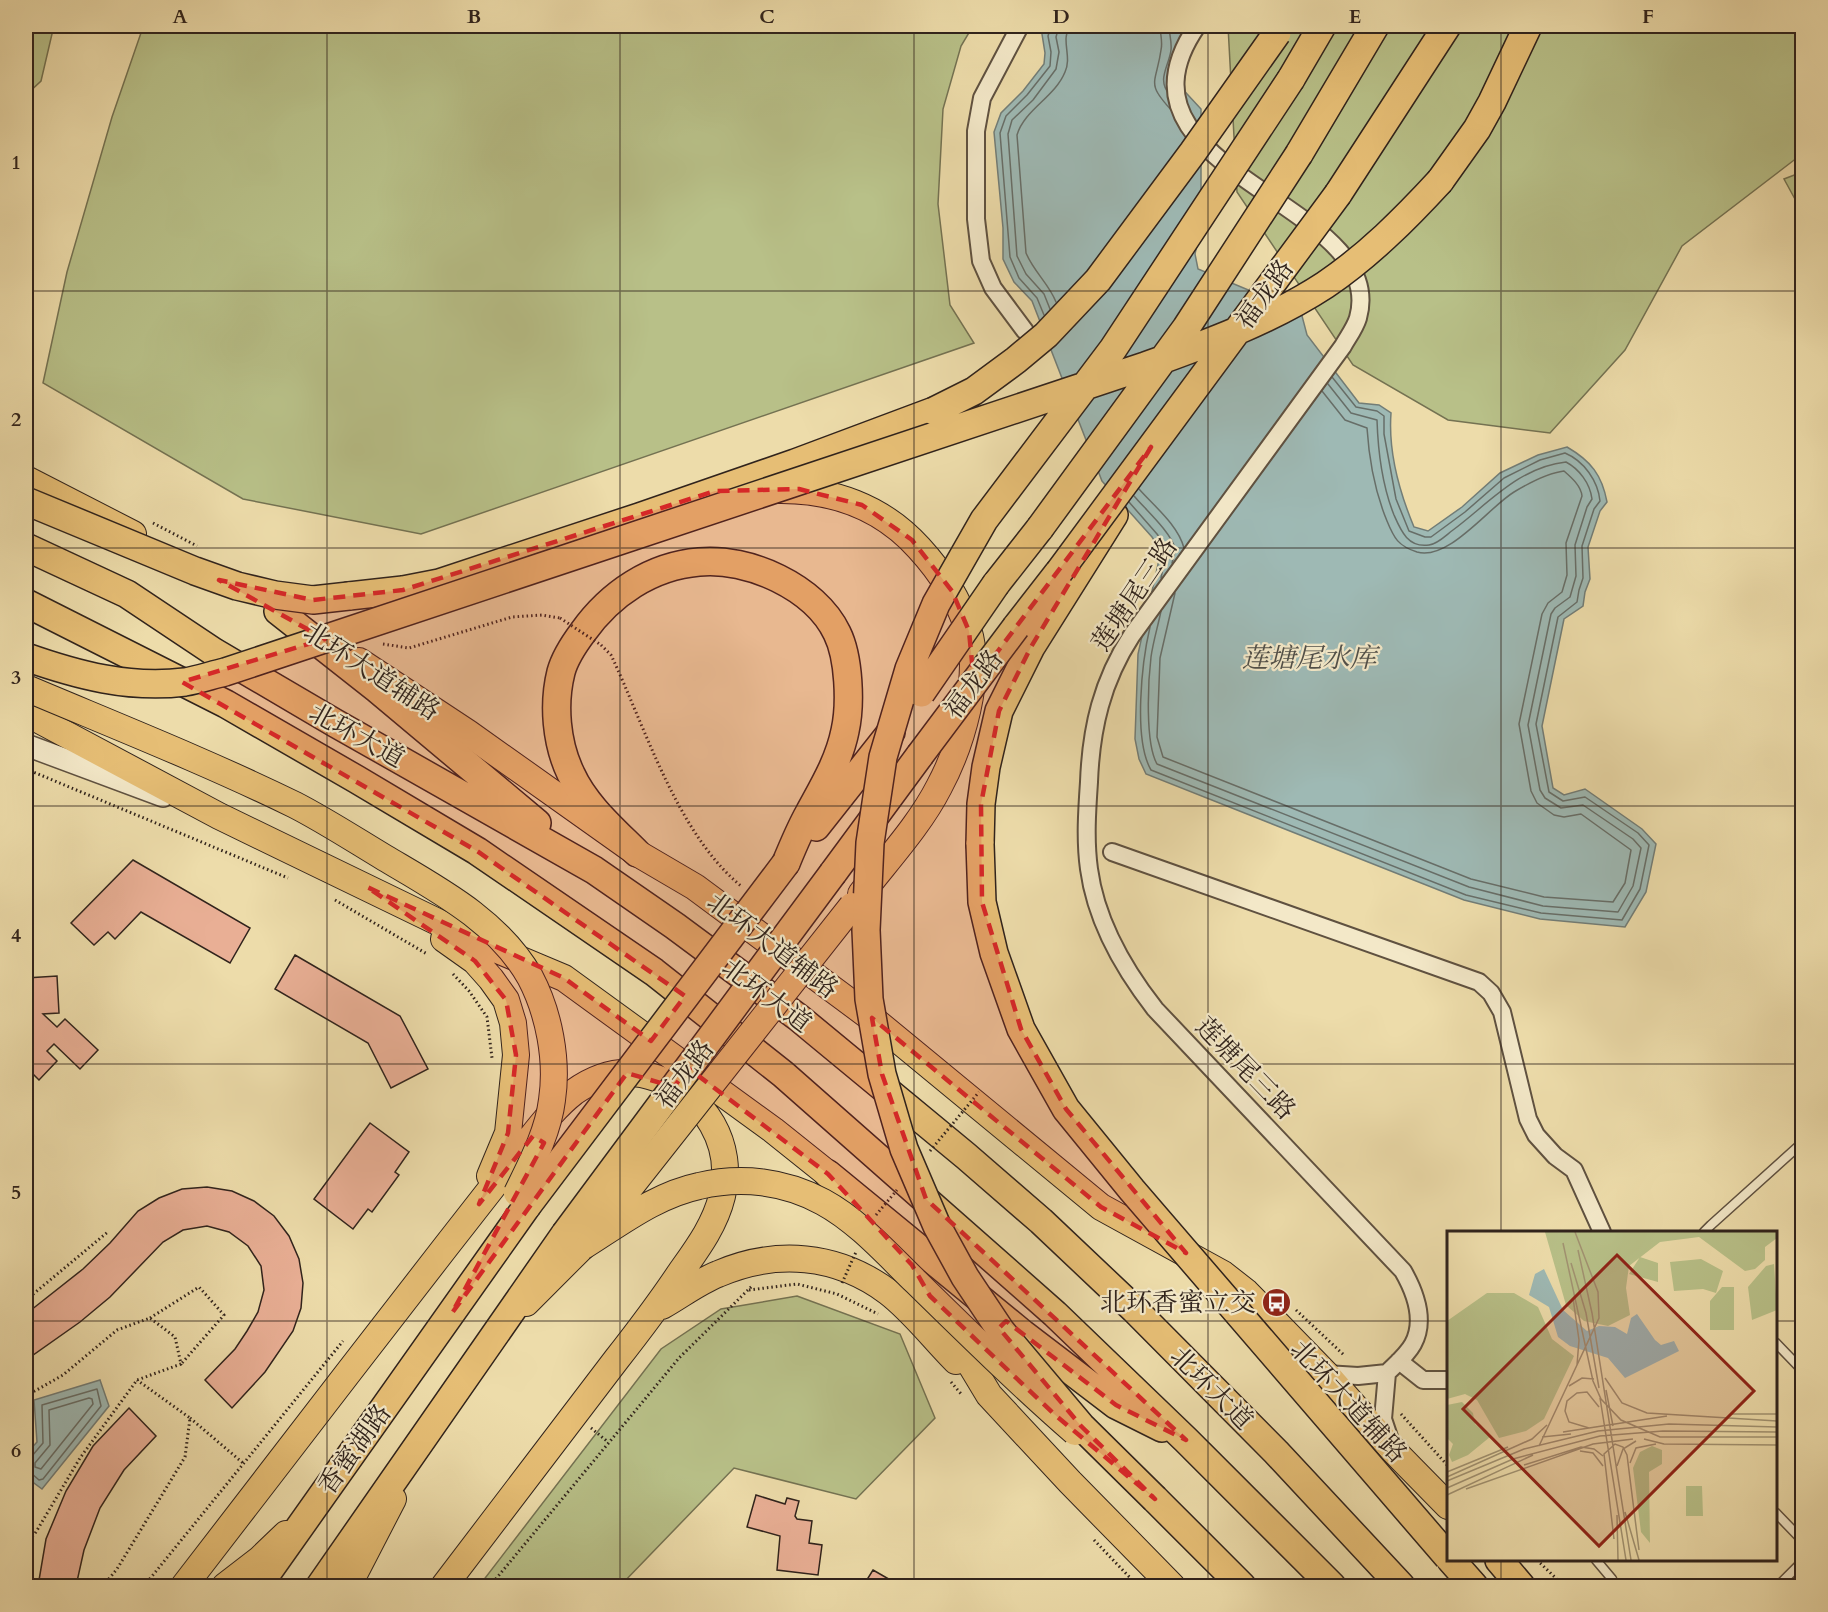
<svg xmlns="http://www.w3.org/2000/svg" width="1828" height="1612" viewBox="0 0 1828 1612" font-family="Cardo,'Noto Serif SC',serif">
  <rect width="100%" height="100%" fill="#eddcaa"/>
  <filter id="stains"><feTurbulence type="fractalNoise" baseFrequency=".00333" numOctaves="4"/><feColorMatrix values="0 0 0 0 .2 0 0 0 0 .09 0 0 0 0 .02 0 0 0 .5 -.17"/></filter>
  <radialGradient id="worn" r=".72"><stop offset=".6" stop-color="#630" stop-opacity="0"/><stop offset="1" stop-color="#630" stop-opacity=".3"/></radialGradient>
  <path fill="#b8c088" stroke="#747252" stroke-width="1.5" d="M26,26H51L52,34L41,81L26,95Z
    M141,26H973L961,46L943,109L938,204L950,305L974,343L421,534L243,499L43,383L67,272L112,117L142,30Z
    M1228,26H1802V154L1682,246L1625,350L1550,433L1448,420L1353,365L1237,192Z
    M1802,172V212L1784,179Z
    M797,1296L900,1334L935,1418L856,1499L734,1468L620,1586H479L661,1349L721,1309Z"/>
  <path fill="#9eb9b4" stroke="#727d77" stroke-width="1.5" d="M1046,26H1182L1185,50L1176,82L1201,109V227L1195,254L1198,269L1301,312L1307,335L1359,403L1379,405L1391,413C1388,453 1399,491 1414,527L1428,531L1462,507L1500,473L1538,455L1567,447C1591,461 1602,475 1607,502L1600,511L1588,547L1590,579L1585,592L1583,606L1564,619L1542,726L1553,788L1564,795L1585,789L1642,829L1656,844L1646,892L1625,927L1540,919L1464,900L1146,774L1139,759L1135,739L1138,654L1161,551L1152,537L1102,481L1032,301L1014,282L1003,259V228L994,132L1001,113L1023,91L1044,64L1045,53L1042,34Z
    M100,1380L109,1406L42,1489L26,1477V1454L37,1442L34,1400Z"/>
  <g fill="none" stroke-linecap="round" stroke-linejoin="round">
    <path stroke="#676e68" stroke-width="1.5" d="M1160,26C1160,33 1163,42 1161,50C1156,85 1145,82 1173,112
      M1169,26C1169,33 1172,42 1171,50C1169,66 1156,80 1170,95
      M1056,302C1049,284 1034,272 1026,253L1017,135C1024,110 1055,97 1065,72C1070,61 1066,51 1066,39C1066,35 1068,30 1068,26
      M1050,309L1044,294L1026,274L1017,256L1008,134L1012,120L1033,100L1056,69L1059,52L1056,37L1059,26
      M1044,315L1037,298L1019,278L1010,257L1000,133L1006,116L1027,95L1050,66L1051,52L1048,36L1051,26
      M1139,489C1154,506 1178,525 1184,548
      M1134,496C1144,508 1172,533 1175,549C1175,554 1173,559 1172,563
      M1129,502L1157,534L1167,548L1161,578
      M1175,593L1160,658L1157,737L1163,757L1471,879L1544,897L1613,902L1625,883L1631,850L1581,814L1564,817L1554,815L1537,803L1531,791L1519,724L1542,614L1548,603L1562,592L1567,575L1566,543L1582,496C1581,486 1572,478 1564,471C1547,473 1529,483 1514,492C1489,507 1449,561 1417,552C1398,546 1394,538 1387,521C1375,492 1369,459 1367,428L1345,420L1322,391
      M1161,611C1158,626 1153,642 1151,657C1148,682 1145,743 1157,764L1469,887L1543,906L1618,912L1633,886L1641,848L1633,839L1583,805L1561,808L1545,798L1540,790L1528,725L1551,614L1555,608L1570,597L1576,576L1575,545L1587,507L1592,499C1590,483 1579,469 1566,462C1519,467 1488,504 1453,530C1446,535 1438,544 1429,545C1408,548 1401,531 1394,515C1382,485 1378,452 1377,420L1351,413L1328,384
      M1150,627C1142,661 1133,739 1151,770L1466,895L1541,913L1622,920L1640,889L1649,845L1638,833L1585,797L1563,801L1549,792L1536,724L1558,617L1577,602L1579,590L1583,578L1582,546L1594,509L1600,501C1598,481 1584,461 1565,453L1540,460L1504,478L1465,512L1431,537H1425L1409,531L1396,499L1384,434V416L1377,411L1356,407L1332,377
      M89,1398L92,1399L93,1404L41,1469L35,1467V1463L50,1445L49,1410Z
      M26,1457L32,1456L43,1443L42,1405L97,1389L101,1406L43,1479L39,1480L31,1473H26"/>
  </g>
  <path fill="#e9af95" stroke="#30231c" stroke-width="1.5" d="M133,860L250,928L230,963L141,912L115,939L108,932L94,945L71,923Z
    M295,955L400,1016L428,1069L391,1088L368,1043L275,989Z
    M57,976L59,1013L43,1014L57,1027L65,1019L98,1050L80,1069L54,1044L47,1051L57,1061L39,1080L26,1067V978Z
    M370,1123L409,1152L395,1172L399,1175L372,1212L368,1209L353,1229L314,1199Z
    M207,1187L232,1191L254,1201L274,1216L289,1236L299,1259L303,1283L301,1308L293,1331L265,1372L232,1408L205,1380L235,1349L247,1331L258,1312L264,1290L261,1266L248,1246L229,1232L207,1226L183,1230L163,1242L110,1297L80,1322L26,1360V1314L83,1269L110,1243L138,1211L159,1198L182,1189Z
    M129,1408L156,1436L124,1470L100,1508L84,1550L76,1586H38L46,1539L66,1491L93,1446Z
    M756,1495L785,1504L787,1498L799,1501L795,1516L797,1519L812,1521L809,1543L822,1545L818,1575L777,1570L780,1536L747,1527Z
    M873,1570L899,1585L902,1579L913,1585L863,1586Z
    M676,1580L732,1581V1586H676Z"/>
  <g fill="none" stroke-linecap="round" stroke-linejoin="round">
    <defs>
      <path id="service" d="M1704,1232L1711,1225L1802,1143
        M1776,1343L1802,1370
        M1776,1513L1802,1540
        M1596,1560L1612,1579
        M1778,1586L1802,1562"/>
      <path id="minor" d="M1020,26L982,98L976,131V219L981,261L993,288L1025,331
        M1197,26C1095,174 1391,201 1358,318C1355,328 1348,337 1343,346L1132,635C1102,681 1091,728 1089,782C1087,811 1085,840 1089,869C1096,921 1123,968 1155,1009L1403,1271C1415,1292 1426,1320 1413,1344C1407,1355 1396,1364 1387,1373
        M1112,852L1479,982L1491,993L1502,1012L1528,1119L1536,1135L1555,1156L1574,1170L1602,1232
        M1399,1361L1423,1380H1448
        M1387,1373L1383,1419L1390,1440
        M1326,1374L1358,1376L1387,1373"/>
      <path id="tertiary" d="M26,745L163,796"/>
      <path id="primary" d="M26,479L133,534
        M777,490C832,489 882,507 919,548C941,572 958,598 968,629C983,675 961,746 939,787C919,826 887,860 861,894
        M359,661L468,733L637,853L695,887L874,1020L1101,1207L1223,1274L1246,1292L1326,1374L1393,1450L1448,1506
        M26,713L219,816L481,943L564,978L773,1130L828,1174L843,1189
        M444,939L475,961L491,979L506,1000L513,1023L516,1055L508,1133L490,1176
        M526,1303L582,1247
        M662,1306C680,1296 698,1282 718,1274C776,1249 837,1254 888,1292C913,1311 933,1338 956,1361
        M936,1307L989,1395L1070,1482L1172,1586
        M184,1586C270,1474 357,1361 444,1249C469,1217 494,1185 519,1153C536,1132 553,1108 574,1092C599,1074 626,1067 656,1078C705,1095 735,1145 722,1196C715,1225 697,1249 680,1273C660,1303 638,1332 616,1360C559,1436 501,1511 444,1586
        M225,1586L260,1559L286,1534
        M348,1586L393,1499"/>
      <path id="trunk" d="M1291,79L1322,26
        M1299,154L1375,26
        M1440,181L1477,129L1492,102L1528,26
        M1338,194L1447,26
        M26,547L127,594L214,652L335,723L594,870L675,926L799,1018L966,1156L1041,1221L1134,1309L1276,1452L1401,1586
        M996,584L1040,528
        M349,596L403,590L439,583L639,517L795,463L934,411
        M26,603L226,704L356,779L477,851L654,972L783,1074L1055,1314L1186,1440L1332,1586
        M278,611L377,689L537,823
        M1016,627L1058,573
        M816,827L891,732
        M980,844L981,804L986,767L999,711L1031,647L1114,515
        M637,853C613,829 585,805 571,774C556,743 553,704 561,672C565,657 574,644 583,632C610,594 651,566 699,562C748,557 815,587 837,633C849,657 851,704 845,731C839,761 823,787 809,813C800,829 793,846 786,863
        M833,873L920,755
        M828,1174L1023,1334L1116,1405L1162,1428
        M1155,1499L1242,1586
        M1451,1560L1474,1586
        M1499,1560L1521,1586
        M258,1586L527,1206
        M320,1586L565,1234"/>
    </defs>
    <use href="#service" stroke="#5f5140" stroke-width="11"/>
    <use href="#minor" stroke="#5f5140" stroke-width="20"/>
    <use href="#tertiary" stroke="#5f5140" stroke-width="24"/>
    <use href="#primary" stroke="#30231c" stroke-width="28"/>
    <use href="#trunk" stroke="#30231c" stroke-width="30"/>
    <path stroke="#30231c" stroke-width="3" stroke-dasharray="1.5 3" stroke-linecap="butt" d="M153,523L197,546
      M383,644L409,648L512,617L542,615L560,618
      M601,645L611,655C646,729 677,833 741,886
      M26,769L288,878
      M335,900L427,954
      M453,974L469,991L487,1017L492,1058
      M749,1290L797,1284L837,1294L878,1314
      M26,1300L109,1231
      M1296,1310L1345,1356
      M150,1318L199,1287L224,1315L182,1363
      M951,1382L962,1395
      M26,1396L63,1375L117,1330L150,1318L175,1337L181,1364L137,1380L80,1458L36,1532L26,1544
      M1401,1414L1448,1466
      M190,1418L243,1463
      M591,1428L608,1442
      M1094,1540L1138,1586
      M1537,1560L1564,1586
      M103,1586L117,1569L185,1457L190,1418L137,1380
      M144,1586L343,1341
      M490,1586L679,1358L752,1286"/>
    <use href="#service" stroke="#f3e8c8" stroke-width="8"/>
    <use href="#minor" stroke="#f3e8c8" stroke-width="16"/>
    <use href="#tertiary" stroke="#f3e8c8" stroke-width="21"/>
    <use href="#primary" stroke="#e6be75" stroke-width="26"/>
    <use href="#trunk" stroke="#e6be75" stroke-width="27"/>
    <defs>
      <path id="primary-bridge" d="M26,688C116,726 207,762 295,805C326,821 355,840 385,858C439,890 498,921 530,977C549,1013 558,1060 552,1100C548,1133 531,1164 517,1193
        M594,1233L852,906
        M582,1247C619,1224 656,1195 699,1186C741,1176 785,1181 823,1202C858,1221 887,1254 916,1282C968,1333 1020,1384 1075,1432"/>
      <path id="trunk-bridge" d="M934,411L974,391L1016,360L1046,335L1098,280L1193,152L1277,33
        M26,501L195,571L237,586L275,595L313,600L349,596
        M1040,528L1186,328L1299,154
        M1059,572L1338,194
        M26,657C77,675 129,689 185,682C198,680 212,675 225,672L1145,366C1206,344 1270,321 1325,285C1368,256 1405,219 1440,181
        M921,693L996,584
        M920,755L1016,627
        M980,844L982,902L994,953L1021,1029L1066,1109L1132,1190L1448,1557
        M527,1206L786,863
        M565,1234L833,873
        M1155,1499L1081,1426L1001,1331L965,1277L937,1226L904,1149L882,1074L869,999L866,930L870,843L883,757L909,669L936,604L984,520L1113,349L1291,79"/>
    </defs>
    <use href="#primary-bridge" stroke="#30231c" stroke-width="28" stroke-linecap="butt"/>
    <use href="#trunk-bridge" stroke="#30231c" stroke-width="30" stroke-linecap="butt"/>
    <path stroke="#30231c" stroke-width="3" stroke-dasharray="1.5 3" stroke-linecap="butt" d="M560,618L601,645
      M930,1151L979,1092
      M876,1215L897,1190
      M842,1283L856,1252"/>
    <use href="#primary-bridge" stroke="#e6be75" stroke-width="26"/>
    <use href="#trunk-bridge" stroke="#e6be75" stroke-width="27"/>
  </g>
  <path fill="#d62828" fill-opacity="0.2" stroke="#d62828" stroke-width="4.5" stroke-dasharray="12 8" stroke-linejoin="round" d="M1151,447L1031,647L999,711L981,804L982,902L1021,1029L1066,1109L1186,1253L1101,1207L872,1018L882,1074L926,1199L1186,1440L1116,1405L1006,1321L999,1328L1081,1426L1155,1499L1054,1414L930,1296L912,1265L828,1174L688,1068L674,1087L627,1073L452,1313L544,1143L533,1136L479,1204L508,1133L516,1055L506,1000L475,961L367,887L564,978L651,1041L685,996L477,851L182,682L325,639L219,580L313,600L403,590L715,491L799,489L862,505L912,540L952,591L969,631L974,683Z"/>
  <path fill="none" stroke="#30231c" stroke-width="1.5" stroke-opacity="0.55" d="M327,26V1586M620,26V1586M914,26V1586M1208,26V1586M1501,26V1232M26,291H1802M26,548H1802M26,806H1802M26,1064H1802M26,1321H1448M1776,1321H1802M1501,1560V1586"/>
  <defs>
    <symbol id="bus-disc" viewBox="-11 -11 22 22"><circle r="9.5" fill="#8f2418" stroke="#f3e8c8"/><path d="M-5-6H5V4H4V6H2V4H-2V6H-4V4H-5ZM-3.5-4V0h7V-4ZM-3.5 1.2v1.5H-2V1.2ZM2 1.2v1.5H3.5V1.2Z" fill="#fff"/></symbol>
  </defs>
  <g fill-rule="evenodd">
    <use href="#bus-disc" x="1260" y="1286" width="33" height="33"/>
  </g>
  <g text-anchor="middle" stroke-width="4.5" stroke-linejoin="round" paint-order="stroke">
    <g font-size="26" fill="#30231c" stroke="#f3e8c8">
      <text transform="translate(1264 294) rotate(-54)" y="9">福龙路</text>
      <text transform="translate(1134 594) rotate(-56)" y="9">莲塘尾三路</text>
      <text transform="translate(372 671) rotate(33)" y="9">北环大道辅路</text>
      <text transform="translate(973 684) rotate(-53)" y="9">福龙路</text>
      <text transform="translate(357 735) rotate(29)" y="9">北环大道</text>
      <text transform="translate(773 945) rotate(37)" y="9">北环大道辅路</text>
      <text transform="translate(767 995) rotate(37)" y="9">北环大道</text>
      <text transform="translate(1246 1068) rotate(46)" y="9">莲塘尾三路</text>
      <text transform="translate(684 1074) rotate(-53)" y="9">福龙路</text>
      <text transform="translate(1212 1388) rotate(45)" y="9">北环大道</text>
      <text transform="translate(1349 1401) rotate(47)" y="9">北环大道辅路</text>
      <text transform="translate(354 1449) rotate(-54)" y="9">香蜜湖路</text>
    </g>
    <g font-size="26" fill="#30231c" stroke="#f3e8c8" text-anchor="end">
      <text x="1256" y="1311">北环香蜜立交</text>
    </g>
    <g font-size="27" font-style="italic" fill="#51504a" stroke="#f3e8c8">
      <text x="1309" y="667">莲塘尾水库</text>
    </g>
  </g>
  <g transform="translate(1447 1231)">
    <rect width="330" height="330" fill="#eddcaa"/>
    <path d="M98,1H330V7L318,16V29L308,38L298,40L252,6L213,11L182,35L179,57L183,84L161,95L137,90L119,74ZM193,26L211,32V51L182,43ZM254,28L276,40L269,62L256,58L227,60L223,31ZM327,33L330,79L305,89L301,56L319,35ZM275,56H287V99H263V70ZM40,62H67L91,76L105,108L127,125L97,188L79,200L52,207L30,169L18,163L0,168V90ZM15,171L26,182L28,193L43,206L21,224L5,231L2,224L6,213L0,207V174ZM205,215L215,219V233L202,241L203,312L194,301L186,237L193,221ZM239,255H255L256,285H239Z" fill="#b8c088"/>
    <path d="M97,38L116,79L140,100L152,95L168,96L180,103L184,87L190,83L208,109L214,114L227,110L232,120L178,147L161,127L123,115L111,106L102,76L82,64L88,43Z" fill="#9eb9b4"/>
    <path fill="none" stroke="#a19271" stroke-width="1.5" d="M116,12L146,150L154,168L174,189L213,206H330M131,19L145,82L184,329M124,32L139,82L152,157M126,67L132,109L130,134M158,147L175,172L200,182L330,190M122,155L135,147L147,148M159,159L166,195M153,167L179,329M285,183H330M142,197L122,191L118,180L120,170L130,162L140,161L152,176M116,201L220,185M95,206L124,203M197,208L217,213L330,214M92,215L152,87L151,61L128,1M133,220L146,222L156,235M183,232L189,217L209,213M77,234L134,216L147,218L156,225M170,235L176,218L189,210M0,241L61,216M0,246L85,208L100,194M0,250L77,218L151,200L222,193L330,196M0,257L66,228L153,205L216,200L330,201M19,258L146,213L186,208M0,264L86,224M178,281L192,329M170,284L171,329M167,308L157,223L168,213L176,216L180,224L192,319"/>
    <path fill="#8f2418" fill-opacity="0.15" stroke="#8f2418" stroke-width="3" d="M170,24L307,160L152,315L16,178Z"/>
    <rect width="330" height="330" fill="none" stroke="#30231c" stroke-width="3"/>
  </g>
  <rect width="1828" height="1612" fill="none" stroke="#eddcaa" stroke-width="66"/>
  <rect x="33" y="33" width="1762" height="1546" fill="none" stroke="#30231c" stroke-width="2"/>
  <g font-size="20" text-anchor="middle" font-weight="bold" fill="#30231c">
    <text x="180" y="23">A</text>
    <text x="474" y="23">B</text>
    <text x="767" y="23">C</text>
    <text x="1061" y="23">D</text>
    <text x="1355" y="23">E</text>
    <text x="1648" y="23">F</text>
    <text x="16" y="169">1</text>
    <text x="16" y="426">2</text>
    <text x="16" y="684">3</text>
    <text x="16" y="942">4</text>
    <text x="16" y="1199">5</text>
    <text x="16" y="1457">6</text>
  </g>
  <rect width="100%" height="100%" filter="url(#stains)"/>
  <rect width="100%" height="100%" fill="url(#worn)"/>
</svg>
